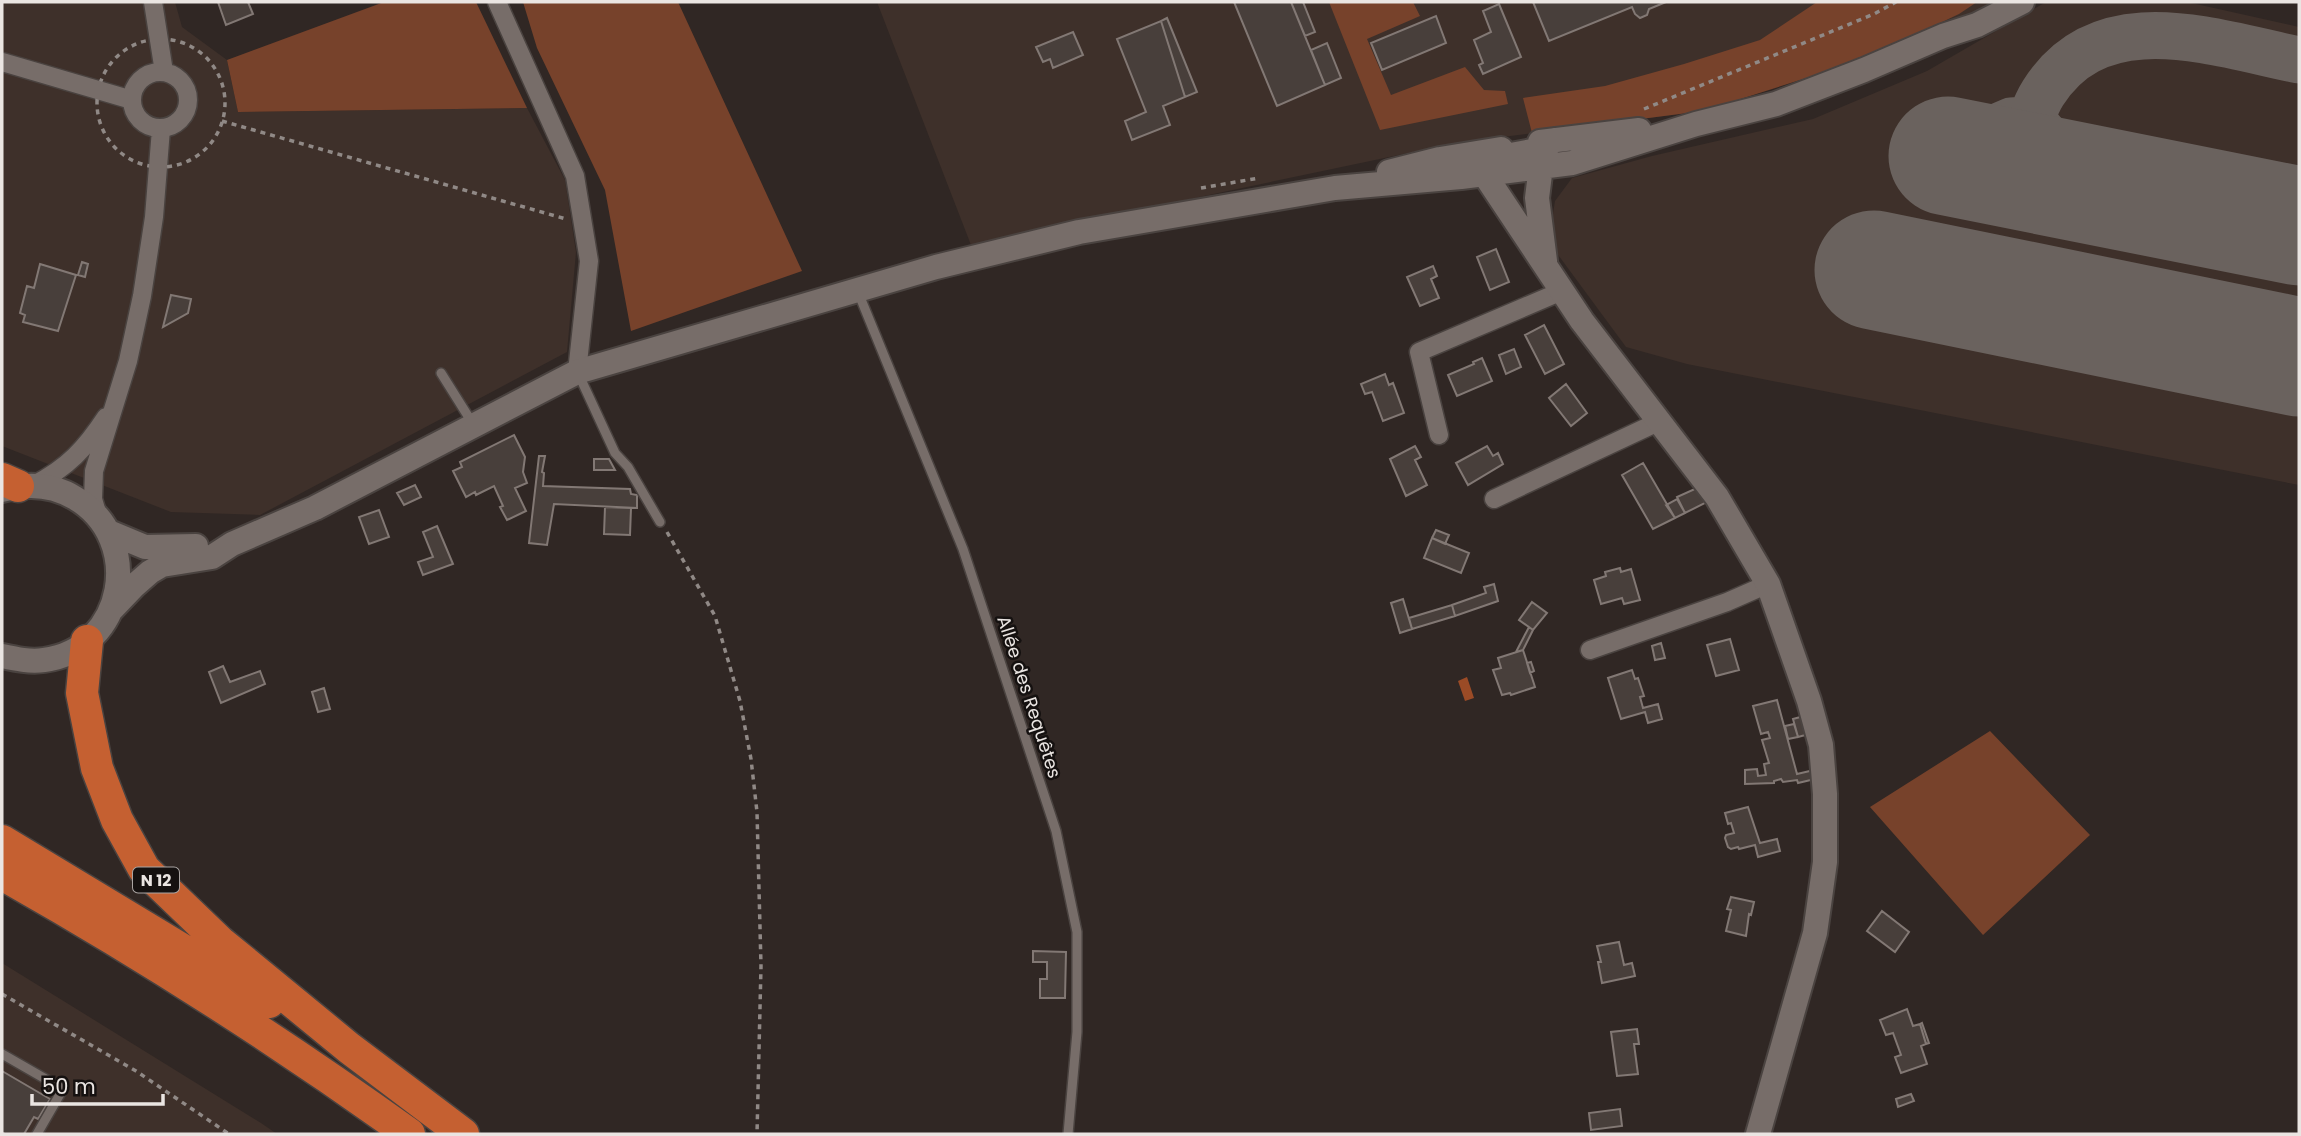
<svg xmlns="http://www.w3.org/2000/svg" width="2301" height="1136" viewBox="0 0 2301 1136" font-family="Poppins,sans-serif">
  <rect width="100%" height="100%" fill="#302724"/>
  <path fill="#3e302a" d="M2,2H175L182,27L227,60L238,112L527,108L565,180L576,252L567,352L260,515L171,512L2,446Z
    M877,2H2028L1703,111L1456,143L971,245Z
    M2046,2H2187L2299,27V485L1687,364L1626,347L1556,252L1551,226L1555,201L1572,178L1652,156L1813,119L1927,71Z
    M2,963L261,1123L277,1134H2Z"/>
  <path fill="#77422b" d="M384,2H476L527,108L238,112L227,60Z
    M523,2H678L802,271L631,331L605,190L537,48Z
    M1329,2H1413L1420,16L1367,39L1391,95L1465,67L1484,90L1505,91L1508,104L1380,130Z
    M1817,2H1977L1959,14L1860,61L1703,111L1532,133L1523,98L1605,86L1684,64L1760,40Z
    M1990,731L2090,835L1983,935L1870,807Z"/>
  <path fill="#9b4b26" d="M1467,677L1474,698L1465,701L1458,681Z"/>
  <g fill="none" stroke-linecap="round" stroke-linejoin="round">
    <path stroke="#6a625e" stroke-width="47" d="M1983,163L1978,159L1976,152L1978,147L1997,127L2011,121L2027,120L2038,127L2044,134L2063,171L2079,181
      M2014,168C2022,146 2031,112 2043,93C2101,1 2214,43 2299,60"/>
    <path stroke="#6a625e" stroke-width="119" d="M1948,156L2299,226
      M1874,270L2299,357"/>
  </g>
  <path fill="#483f3b" stroke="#827874" stroke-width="2" d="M218,2H248L253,14L226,25Z
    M1234,2H1291L1325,85L1277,106Z
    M1291,2H1303L1315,32L1305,36Z
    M1533,2H1666L1649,9L1647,15L1640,18L1635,14L1632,7L1549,41Z
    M1499,4L1521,57L1483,74L1479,65L1483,63L1474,40L1491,32L1483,11Z
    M1436,16L1446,43L1382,70L1371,43Z
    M1167,18L1197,92L1185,97L1161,21Z
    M1161,21L1185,97L1163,106L1170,125L1132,140L1125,121L1146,112L1117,39Z
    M1073,32L1083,55L1053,68L1050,59L1043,62L1036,47Z
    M1327,43L1341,78L1325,85L1311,50Z
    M1496,249L1509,282L1490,290L1477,257Z
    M82,262L88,264L85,277L78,275Z
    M40,264L76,275L58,331L23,322L25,315L20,313L27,286L34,288Z
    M1433,266L1437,276L1431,279L1439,298L1420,306L1407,277Z
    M171,295L191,299L188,313L163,327Z
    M1544,325L1564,364L1545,374L1525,335Z
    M1514,349L1521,367L1506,374L1499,355Z
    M1482,358L1492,381L1457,396L1448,375L1474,364L1473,362Z
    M1385,374L1389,385L1393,383L1404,413L1383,421L1372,392L1365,394L1361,384Z
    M1566,384L1587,413L1571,426L1549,398Z
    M514,435L525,457L523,472L527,483L515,488L526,511L507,520L500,507L503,506L494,486L476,495L475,492L466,497L453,471L462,467L460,462Z
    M1415,446L1421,457L1415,460L1427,485L1406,496L1390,459Z
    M1487,446L1493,456L1498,453L1503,464L1468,485L1456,463Z
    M539,456H545L542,472L544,473L543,486L630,489L631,494L637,495V508L554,504L547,545L529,543Z
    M594,459H609L615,470H594Z
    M1643,463L1675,518L1653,529L1622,475Z
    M415,485L421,497L404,505L397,493Z
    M1697,488L1707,502L1685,513L1677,497Z
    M1677,499L1685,513L1675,518L1666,505Z
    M605,507L631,508L630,535L604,534Z
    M379,510L389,537L369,544L359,517Z
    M437,526L453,564L423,575L418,562L433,557L423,532Z
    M1436,530L1449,535L1445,544L1432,538Z
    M1432,538L1469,553L1461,573L1424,558Z
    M1620,568L1621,572L1631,569L1640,600L1624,604L1622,598L1601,604L1594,580L1606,576L1605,572Z
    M1494,584L1498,601L1455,616L1452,605L1486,593L1484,587Z
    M1403,599L1412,629L1400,633L1391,603Z
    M1532,602L1547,613L1533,630L1519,620Z
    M1452,605L1455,616L1412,629L1409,618Z
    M1529,627L1533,630L1523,650L1516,652Z
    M1730,639L1739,670L1716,676L1707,645Z
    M1661,643L1665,658L1655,660L1652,646Z
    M1523,650L1535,687L1511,695L1510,693L1502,695L1493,670L1501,668L1498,658Z
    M1531,662L1534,671L1530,673L1527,663Z
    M223,666L230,682L260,671L265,684L221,703L209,672Z
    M1632,670L1635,679L1638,678L1644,696L1640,697L1643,708L1658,704L1662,719L1648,723L1645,712L1621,719L1608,678Z
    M324,688L330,709L318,712L312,692Z
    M1777,700L1797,774L1814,770L1815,779L1798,783L1797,780L1783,782L1781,779L1774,781V783L1745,784V770L1757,769L1758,776L1766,775L1764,764L1769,763L1762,740L1770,738L1768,732L1761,734L1753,706Z
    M1804,716L1809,734L1798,737L1793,719Z
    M1794,724L1798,737L1788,739L1785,726Z
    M1748,807L1760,843L1777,839L1780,851L1758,857L1755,845L1739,849L1738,847L1731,849L1728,847L1725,838L1726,835L1734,833L1731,823L1728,824L1725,813Z
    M1731,897L1754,902L1751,915L1749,914L1746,936L1726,931L1731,910L1727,909Z
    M1882,911L1909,932L1895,952L1867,931Z
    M1619,942L1624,965L1632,963L1635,976L1602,983L1598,962H1601L1597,946Z
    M1033,951L1066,952L1065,998H1040V979H1047V962H1033Z
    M1907,1009L1913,1026L1920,1024L1926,1044L1921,1046L1927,1064L1901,1073L1895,1057L1901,1055L1893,1033L1886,1035L1880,1020Z
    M1922,1023L1929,1043L1926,1044L1920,1024Z
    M1637,1029L1639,1044H1634L1638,1074L1617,1076L1611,1032Z
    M2,1071L50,1099L38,1119L34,1117L24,1134H5L2,1132Z
    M1911,1094L1914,1101L1898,1107L1896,1099Z
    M1620,1109L1622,1126L1591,1130L1589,1113Z"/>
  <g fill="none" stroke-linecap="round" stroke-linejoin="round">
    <defs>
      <path id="lane" d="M858,292L963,549L1056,831L1077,932V1032L1068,1134
        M441,373L473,424
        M578,373L615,453L628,467L660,522
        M2,1054L63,1089L37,1134"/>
      <path id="street" d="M153,2L164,72
        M497,2L575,176L589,261L577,372
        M2,62L132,100
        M132 100a28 28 0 1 1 56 0a28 28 0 1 1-56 0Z
        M1439,435L1419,352L1562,291
        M34,485C68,467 85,449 106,417
        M1494,499L1658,422
        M98,516L93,499L94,471L128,361L142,296L154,217L161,129
        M1590,650L1727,602L1768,584"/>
      <path id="secondary" d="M1554,140L1543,149L1484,160L1485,175L1582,321L1717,497L1768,584L1809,701L1821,745L1825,794V862L1815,933L1758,1134
        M1540,142L1639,130
        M1541,166L1537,198L1545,261
        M1389,172L1440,159L1501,149
        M109,532L145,547L196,546
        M112,609L134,586L150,572L162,565L212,557L232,544L315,508L577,372L936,267L1079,232L1335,188L1461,177L1572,163L1696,124L1776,104L1864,70L1943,36L1977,25L2022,2
        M2,656C16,659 30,662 44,660C126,649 145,539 75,498C52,484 28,483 2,490"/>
      <path id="highway" d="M2,479L18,486
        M87,641L82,693L97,768L117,820L144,869L220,942L349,1048L463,1134
        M2,841L269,1002
        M2,874C142,953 278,1040 409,1134"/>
    </defs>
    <use href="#lane" stroke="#4a4340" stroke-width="12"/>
    <use href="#street" stroke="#4a4340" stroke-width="21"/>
    <use href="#secondary" stroke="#4a4340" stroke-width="28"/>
    <use href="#highway" stroke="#4a4340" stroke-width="35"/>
    <path stroke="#908986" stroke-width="3.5" stroke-dasharray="5 5" stroke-linecap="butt" d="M97 103a64 64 0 1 1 128 0a64 64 0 1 1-128 0Z
      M1644,109L1874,14L1896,2
      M222,121L566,219
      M1201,188L1259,178
      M667,532L715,616L740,701L751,759L757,812L761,966L757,1134
      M2,994L136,1071L229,1134"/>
    <use href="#lane" stroke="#776d69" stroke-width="9"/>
    <use href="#street" stroke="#776d69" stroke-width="18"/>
    <use href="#secondary" stroke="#776d69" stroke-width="24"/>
    <use href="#highway" stroke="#c56031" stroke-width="32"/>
  </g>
  <g text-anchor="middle" stroke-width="5" stroke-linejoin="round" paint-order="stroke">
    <rect fill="#151110" stroke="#aaa5a3" stroke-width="2" x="133" y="867.5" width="46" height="25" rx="5"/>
    <g font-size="16" font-weight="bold" fill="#eae5e2">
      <text x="156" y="886">N 12</text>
    </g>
    <g font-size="18" fill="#eae5e2" stroke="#151110">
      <text transform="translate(1029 697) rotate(72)" y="6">Allée des Requêtes</text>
    </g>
  </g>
  <rect width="2301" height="1136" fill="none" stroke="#eae5e2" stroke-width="7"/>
  <path d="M32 1094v10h131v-10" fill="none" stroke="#eae5e2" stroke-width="3.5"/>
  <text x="42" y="1094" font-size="21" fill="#eae5e2" stroke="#151110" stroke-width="5" paint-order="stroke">50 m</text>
</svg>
